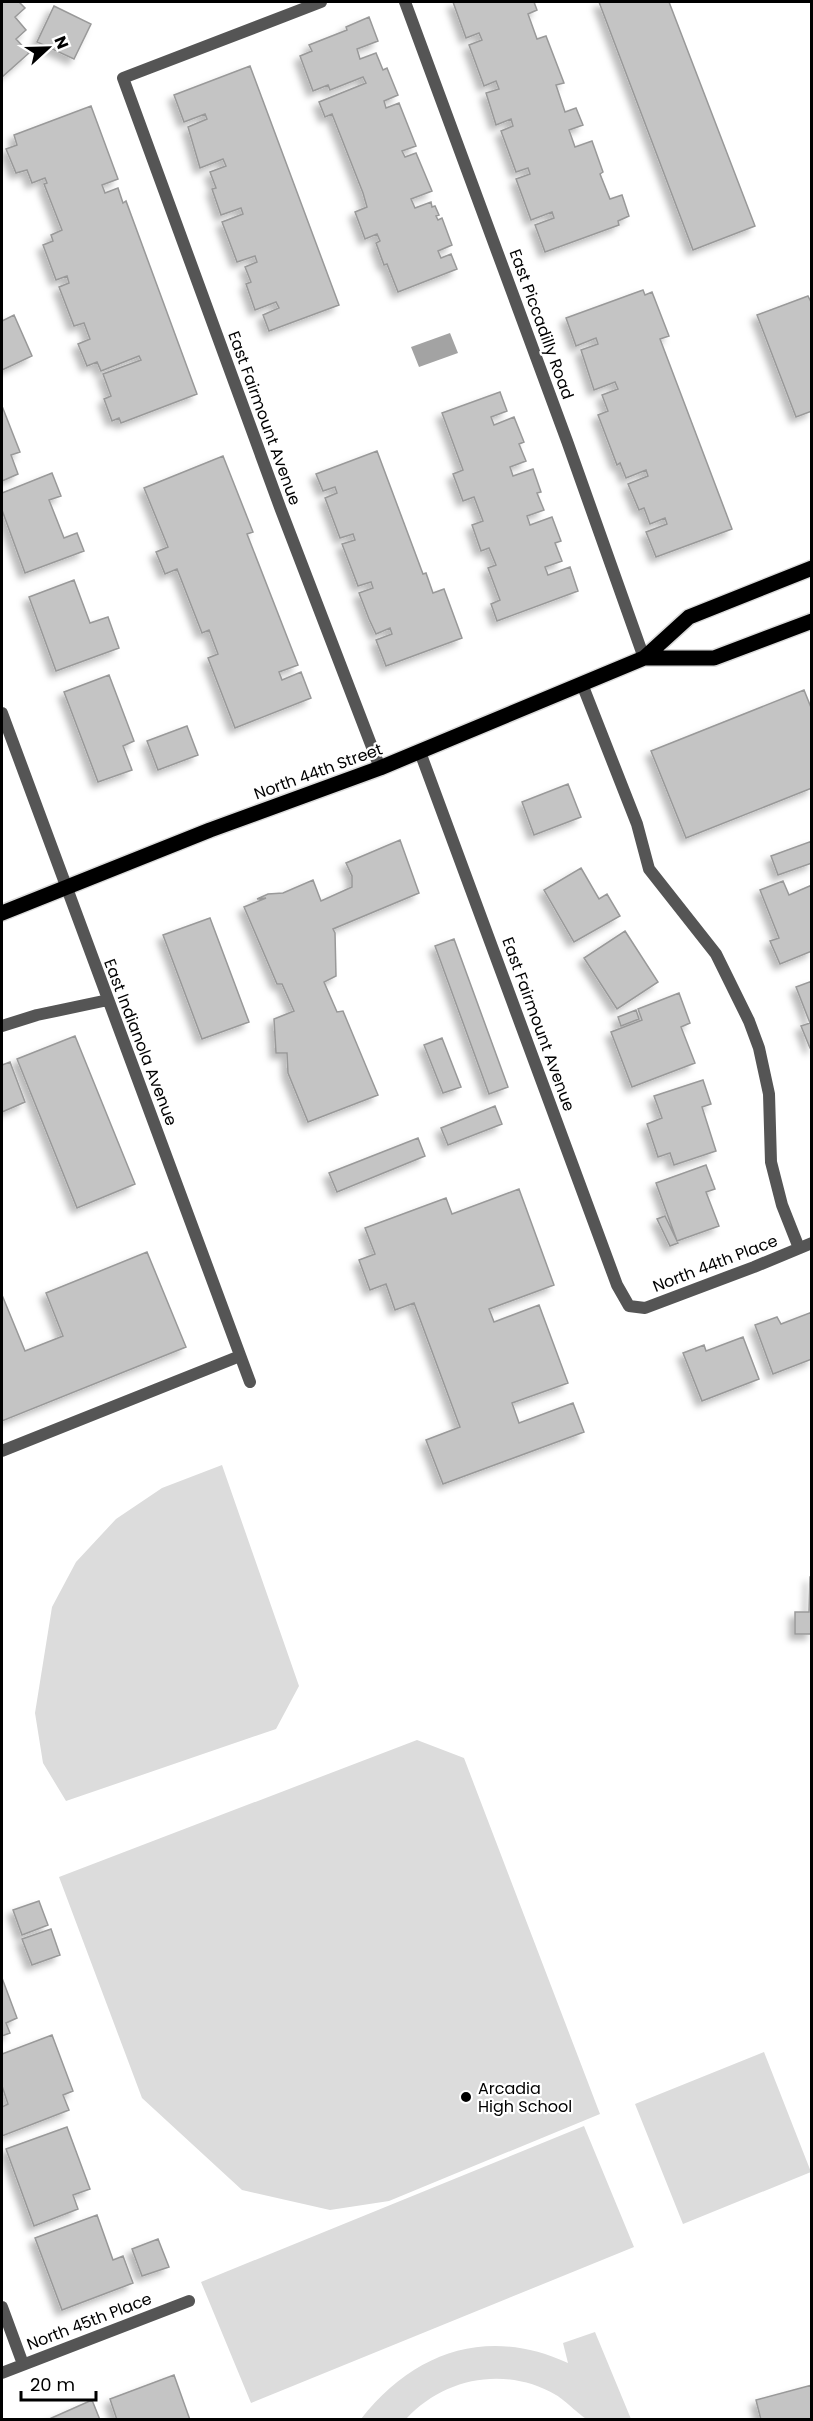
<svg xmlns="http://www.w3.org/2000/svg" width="813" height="2421" viewBox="0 0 813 2421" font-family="Poppins,sans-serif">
  <defs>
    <filter id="shadow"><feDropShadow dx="-5.5" dy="5.5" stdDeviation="3" flood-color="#0004"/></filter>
  </defs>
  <rect width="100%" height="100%" fill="#fff"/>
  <path fill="#dcdcdc" d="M222,1465L299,1686L276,1729L66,1801L43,1763L35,1713L52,1607L76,1562L116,1519L162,1488Z
    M417,1740L464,1758L600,2114L389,2201L330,2210L242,2190L142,2098L59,1877Z
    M764,2052L811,2172L683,2224L635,2104Z
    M584,2126L634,2247L251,2403L201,2282Z
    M595,2332L631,2419C618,2420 602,2421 589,2420C582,2418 565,2400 556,2395C506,2366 445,2377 406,2419H361C414,2351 488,2326 568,2363L563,2343Z"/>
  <path fill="#a3a3a3" d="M450,333L458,353L419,367L411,347Z"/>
  <path fill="#c4c4c4" stroke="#999" stroke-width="1.5" filter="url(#shadow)" d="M2,2H19L25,8L15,17L26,30L16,39L29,53L2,77Z
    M453,2H534L537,10L528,14L537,39L546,36L564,83L556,85L565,112L576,108L583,125L569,130L575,147L592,141L603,172L600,174L610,199L622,195L629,216L618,221L619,225L545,252L535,225L554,218L552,212L531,220L516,179L530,174L528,168L516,172L501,131L513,126L511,119L496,125L486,93L499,89L496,81L484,86L469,45L482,40L479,33L466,38Z
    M599,2H669L755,226L693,250Z
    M54,6L91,24L74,59L37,42Z
    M369,17L378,41L357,49L360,59L376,53L383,70L387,68L398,95L384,101L386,108L399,103L416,146L402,151L405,157L416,153L432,191L411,199L415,208L431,202L432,207L435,206L439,215L436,216L438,220L442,218L452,245L438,251L441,258L451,254L457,269L398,292L387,264L384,265L376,243L380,241L377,234L365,239L355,212L367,207L363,193L332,114L325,117L319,102L366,83L363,77L330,90L328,85L313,91L300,56L312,51L309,45L347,30L346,27Z
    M250,66L339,305L269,331L263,315L279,308L276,302L255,310L246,284L251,282L245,267L257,262L255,256L237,262L222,222L243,214L241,208L221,215L212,189L216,188L210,172L226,166L223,159L200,168L188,127L207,119L205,114L184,122L174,95Z
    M91,106L118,179L102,185L105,193L118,188L123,203L126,201L197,394L121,423L119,418L112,421L104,399L111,396L103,374L141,360L139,356L101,371L97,362L87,366L78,344L90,339L84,323L74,326L59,287L69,283L67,276L56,280L43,245L53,241L51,235L62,230L44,184L47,183L45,178L32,183L27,170L16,173L6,149L17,145L14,135Z
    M643,290L645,295L652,292L669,336L660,339L732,529L656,557L646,532L667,524L665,518L650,524L644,508L639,510L628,484L648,476L646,470L626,478L620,463L617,465L598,415L608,411L602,395L618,389L615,382L594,390L581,350L598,344L596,338L576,346L566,318Z
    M808,296L812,304V411L796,417L757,315Z
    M14,315L32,356L2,370V321Z
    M500,392L507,411L491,417L494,425L514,417L524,442L519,444L526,461L510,467L513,476L533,469L541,492L537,493L544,510L527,516L530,525L552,517L561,541L555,543L562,561L545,567L548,575L570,567L578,591L497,621L491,604L500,600L488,568L496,565L489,548L481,551L472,525L483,521L474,497L463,501L453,474L463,470L442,413Z
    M2,406L20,452L11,455L18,474L2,481Z
    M377,451L423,574L426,573L433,593L444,589L462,638L386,666L376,640L392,634L390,628L376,634L369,619L359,593L373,588L371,582L358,586L342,544L355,540L353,534L340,538L325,498L337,493L335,487L323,491L316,474Z
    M223,456L253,532L247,534L298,665L279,672L282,680L301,672L311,698L235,728L208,658L218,654L209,630L202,633L177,569L165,574L156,552L168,547L144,488Z
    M52,473L61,496L49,500L64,538L77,533L84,551L25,573L2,510V493Z
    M74,580L90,623L108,617L119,648L56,671L29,597Z
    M109,675L134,741L123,746L132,770L98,782L64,692Z
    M804,690L812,710V788L686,838L651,751Z
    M187,726L198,755L158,770L147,741Z
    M568,784L581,817L534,835L522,802Z
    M400,840L419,893L333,929L335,933L336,976L324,982L337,1012L343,1011L378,1095L308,1122L288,1073L287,1053H276L274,1019L294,1011L282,984H277L244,907L266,898L257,899L268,894L283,893L313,880L321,901L352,887V876L346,863Z
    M812,841V863L778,875L771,856Z
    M581,868L599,899L607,894L620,916L574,942L544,890Z
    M783,881L789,895L812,885V951L780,964L770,941L779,938L760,890Z
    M210,918L249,1022L202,1039L163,935Z
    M625,931L658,982L617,1009L584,958Z
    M454,939L508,1087L489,1094L435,946Z
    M812,981V1048H810L801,1026L810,1023L796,987Z
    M679,993L690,1023L681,1027L695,1063L632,1087L611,1032L642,1020L638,1009Z
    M636,1010L639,1019L621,1026L618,1017Z
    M75,1036L135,1184L77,1208L17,1059Z
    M442,1038L461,1087L443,1093L424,1045Z
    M10,1062L25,1102L2,1112V1065Z
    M703,1080L711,1104L702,1107L716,1151L674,1165L670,1153L658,1157L647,1124L662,1118L654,1096Z
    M495,1106L502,1124L448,1145L441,1128Z
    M418,1138L425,1156L337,1192L329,1173Z
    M706,1165L715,1189L706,1192L719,1226L677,1241L656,1183Z
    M519,1189L554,1285L489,1309L494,1322L539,1305L568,1383L512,1403L519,1423L573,1403L584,1432L443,1484L426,1440L460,1427L414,1303L395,1310L386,1284L370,1290L359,1260L375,1254L365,1228L446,1198L452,1214Z
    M665,1216L678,1243L670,1246L657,1219Z
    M147,1252L186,1347L2,1421V1295L25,1351L63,1336L46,1293Z
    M812,1312V1359L773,1374L755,1325L777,1317L781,1324Z
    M743,1337L759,1379L702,1401L683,1353L704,1345L706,1351Z
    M810,1577H812V1634H795V1612H809Z
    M39,1901L48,1925L22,1935L13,1910Z
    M51,1929L60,1955L32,1965L22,1939Z
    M2,1978L17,2018L6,2023L10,2033L2,2036Z
    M52,2035L73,2091L63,2095L69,2110L2,2136V2107L8,2104L2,2086V2054Z
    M67,2127L90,2189L73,2195L78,2209L34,2226L6,2149Z
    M97,2215L113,2260L123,2256L133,2283L62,2310L35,2238Z
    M158,2239L169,2267L142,2276L132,2249Z
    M174,2375L190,2420H117L110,2399Z
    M812,2385V2420H761L756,2400Z
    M92,2400L100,2420H47Z"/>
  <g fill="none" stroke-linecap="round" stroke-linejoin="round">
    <defs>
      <path id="primary" d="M644,658H714L812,621
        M2,913L210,830L380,768L644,658L689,617L812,568"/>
    </defs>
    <use href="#primary" stroke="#dbdbdb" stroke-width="18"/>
    <path stroke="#555" stroke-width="12" d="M321,2L123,78L281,510L380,768
      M405,2L567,441L644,658
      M582,684L637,824L649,869L716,954L749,1021L759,1048L769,1094L771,1162L782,1205L799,1248
      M2,713L250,1382
      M420,752L617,1285L629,1306L645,1308L754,1267L812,1243
      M2,1026L37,1015L108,1000
      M2,1451L240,1356
      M2,2307L23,2364
      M2,2373L189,2301"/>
    <use href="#primary" stroke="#000" stroke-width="15"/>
  </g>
  <circle fill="#000" stroke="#fff" stroke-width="2" cx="466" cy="2097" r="6"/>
  <g text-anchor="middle" stroke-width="4.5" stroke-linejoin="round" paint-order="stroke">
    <g font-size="16" fill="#000" stroke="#fff">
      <text transform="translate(542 324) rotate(70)" y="6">East Piccadilly Road</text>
      <text transform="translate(265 418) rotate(70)" y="6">East Fairmount Avenue</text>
      <text transform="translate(318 771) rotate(-20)" y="6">North 44th Street</text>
      <text transform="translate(539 1024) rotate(70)" y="6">East Fairmount Avenue</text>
      <text transform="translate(141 1042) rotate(69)" y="6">East Indianola Avenue</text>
      <text transform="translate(715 1263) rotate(-21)" y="6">North 44th Place</text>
      <text transform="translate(89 2321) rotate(-21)" y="6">North 45th Place</text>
    </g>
    <g font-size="16" fill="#000" stroke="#fff" text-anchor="start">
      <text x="478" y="2094">Arcadia<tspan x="478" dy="18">High School</tspan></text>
    </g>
  </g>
  <rect width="813" height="2421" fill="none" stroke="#000000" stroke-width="6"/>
  <g transform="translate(48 48) rotate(68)" stroke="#ffffff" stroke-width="4.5" paint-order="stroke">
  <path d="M0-4.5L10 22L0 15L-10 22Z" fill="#000000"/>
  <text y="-9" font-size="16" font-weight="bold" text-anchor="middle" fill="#000000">N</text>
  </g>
  <path d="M21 2391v9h75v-9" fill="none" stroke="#000000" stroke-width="3"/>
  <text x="30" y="2391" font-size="18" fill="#000000" stroke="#ffffff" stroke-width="4.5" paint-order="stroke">20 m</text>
</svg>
